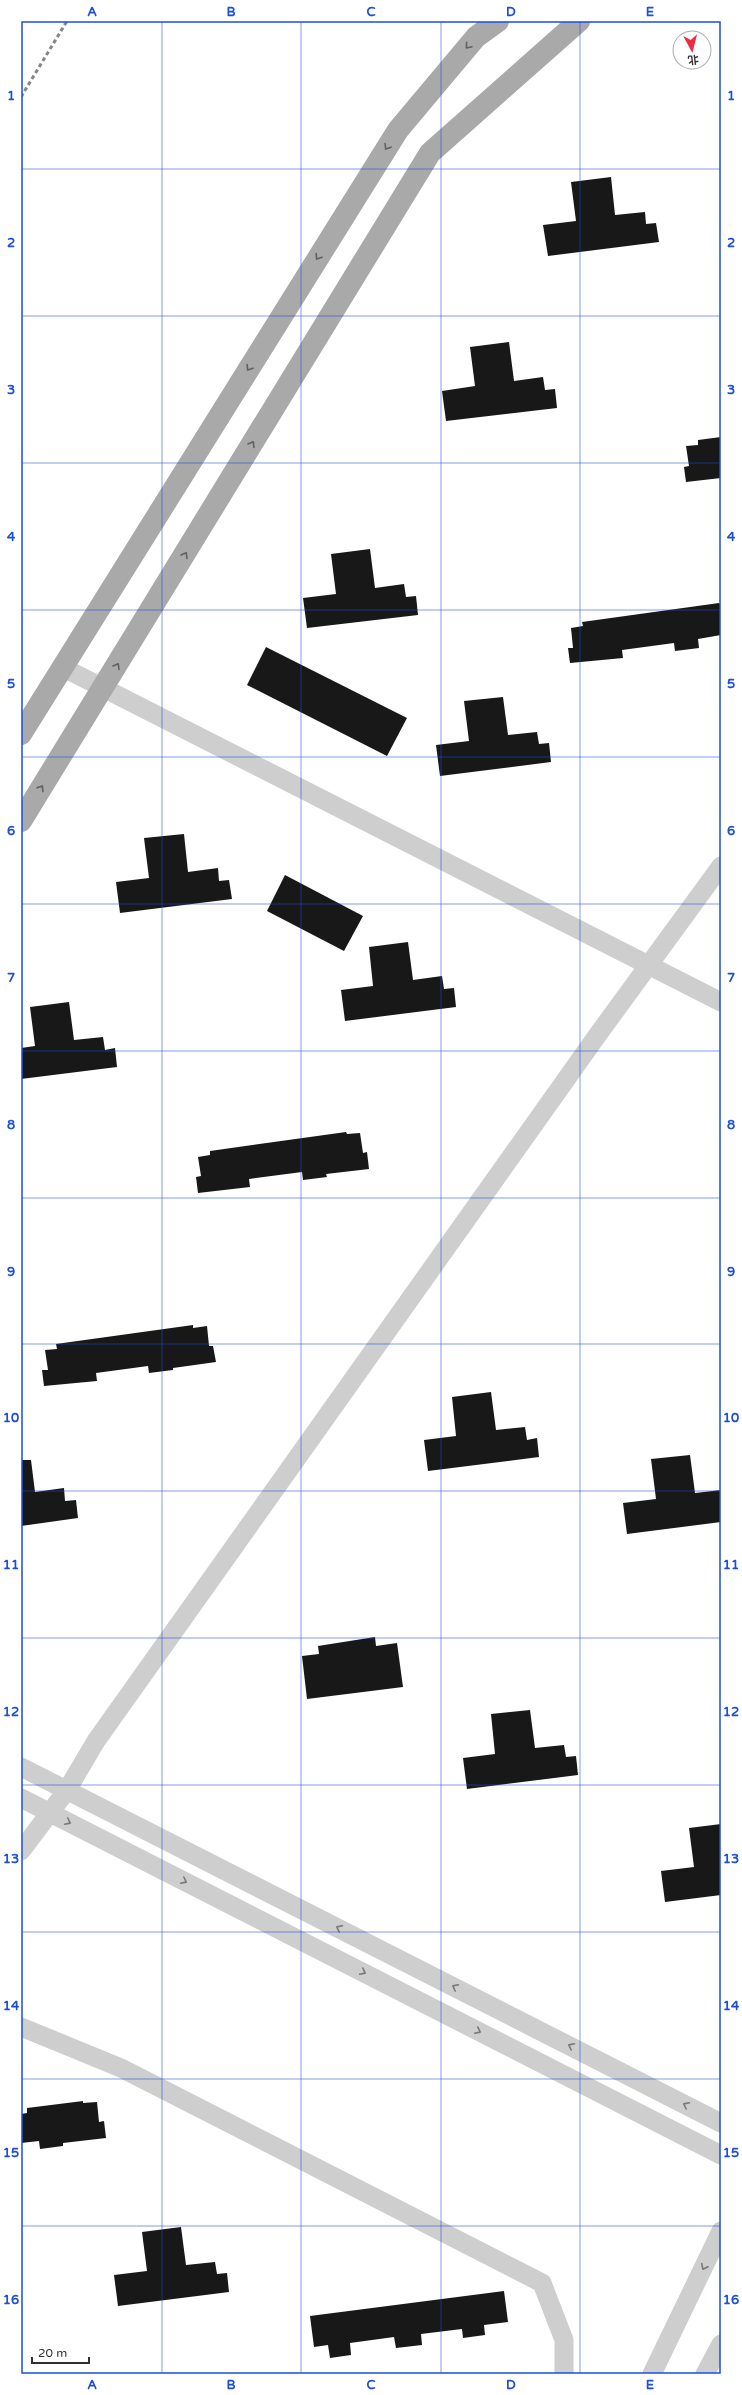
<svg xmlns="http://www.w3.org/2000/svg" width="742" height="2395" viewBox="0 0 742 2395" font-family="'Varela Round','Noto Sans SC',sans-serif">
  <rect width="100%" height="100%" fill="#fff"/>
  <path fill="#181818" d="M611,177L615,215L645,212L646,224L656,223L659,242L548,256L543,225L576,221L571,182Z
    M509,342L514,381L543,377L545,390L555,389L557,408L446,421L442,391L475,386L470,347Z
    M721,437V478L686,482L684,467L689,466L686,446L698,445V440Z
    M370,549L375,588L404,584L406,597L416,596L418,615L307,628L303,598L336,594L331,554Z
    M719,603L721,605V635L698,639L699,648L675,651L674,643L622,650L623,658L570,663L568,648H573L571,628L583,626L582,622Z
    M266,647L407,718L387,756L247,685Z
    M503,697L508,735L537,732L539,744L549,743L551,762L440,776L436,745L469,741L464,701Z
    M184,834L188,872L218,868L219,881L229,880L232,899L120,913L116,882L149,878L144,838Z
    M285,875L363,916L344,951L267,911Z
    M408,942L413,980L442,976L444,989L454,988L456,1007L345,1021L341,990L373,986L369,947Z
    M69,1002L74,1040L103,1037L105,1050L115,1048L117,1067L21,1079V1048L35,1046L30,1007Z
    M346,1132L347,1134L360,1133L363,1153L367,1152L369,1169L326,1174L327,1177L303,1180L302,1172L249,1179L250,1187L198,1193L196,1177L201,1176L198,1157L210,1155V1151Z
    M193,1325V1328L207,1326L209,1346H213L216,1362L173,1368V1370L149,1373L148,1366L96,1373L97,1381L44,1386L42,1370H48L45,1350L57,1349L56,1344Z
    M491,1392L496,1430L525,1427L527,1440L537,1438L539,1457L428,1471L424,1440L456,1436L452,1397Z
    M690,1455L695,1493L721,1490V1522L627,1534L623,1503L656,1499L651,1459Z
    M21,1460H31L35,1492L64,1488L65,1501L76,1500L78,1518L21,1526Z
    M375,1637L376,1646L397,1643L403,1687L307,1699L302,1656L319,1654L318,1646Z
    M530,1710L535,1748L564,1745L566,1757L576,1756L578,1775L467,1789L463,1758L495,1754L491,1714Z
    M721,1824V1895L665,1902L661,1871L694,1867L689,1828Z
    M83,2101V2103L97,2102L99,2122L104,2121L106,2138L63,2143V2146L40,2149L39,2141L21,2143V2114L27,2113V2108Z
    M181,2227L186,2265L215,2262L217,2274L227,2273L229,2292L118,2306L114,2275L147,2271L142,2232Z
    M504,2291L508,2322L484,2325L485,2335L463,2338L462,2329L421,2334L422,2345L396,2348L394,2337L350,2343L351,2355L330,2358L328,2345L314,2347L310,2316Z"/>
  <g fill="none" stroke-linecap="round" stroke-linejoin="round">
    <path stroke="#cecece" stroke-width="19" d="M62,667L721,1002
      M21,1767L721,2123
      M21,1798L721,2155
      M21,1851L67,1790L96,1741L599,1033L721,866
      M21,2027L121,2068L542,2283L564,2340V2374
      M652,2374L721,2231
      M705,2374L721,2344"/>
    <path stroke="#a9a9a9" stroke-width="22" d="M21,734L398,130L476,37L498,21
      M21,821L430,153L579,21"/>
    <path stroke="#868686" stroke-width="3" stroke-dasharray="4 3" stroke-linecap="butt" d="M21,97L67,21"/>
  </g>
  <defs><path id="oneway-chevron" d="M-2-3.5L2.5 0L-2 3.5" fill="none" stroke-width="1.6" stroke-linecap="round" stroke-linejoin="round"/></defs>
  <g stroke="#616161">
    <use href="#oneway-chevron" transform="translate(468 46) rotate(130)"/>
    <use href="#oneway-chevron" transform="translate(387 147) rotate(122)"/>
    <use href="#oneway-chevron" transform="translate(318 257) rotate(122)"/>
    <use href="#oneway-chevron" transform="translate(249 368) rotate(122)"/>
    <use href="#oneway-chevron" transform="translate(252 444) rotate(-59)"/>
    <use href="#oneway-chevron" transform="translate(185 555) rotate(-59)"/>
    <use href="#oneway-chevron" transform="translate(117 666) rotate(-59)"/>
    <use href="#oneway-chevron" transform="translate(41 788) rotate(-58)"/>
  </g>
  <g stroke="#787878">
    <use href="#oneway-chevron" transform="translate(68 1822) rotate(27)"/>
    <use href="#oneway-chevron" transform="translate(184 1881) rotate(27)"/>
    <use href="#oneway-chevron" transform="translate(339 1928) rotate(-153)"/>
    <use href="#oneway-chevron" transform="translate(363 1972) rotate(27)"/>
    <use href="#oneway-chevron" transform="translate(455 1987) rotate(-153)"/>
    <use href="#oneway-chevron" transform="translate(478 2031) rotate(27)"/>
    <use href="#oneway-chevron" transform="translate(571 2046) rotate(-153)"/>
    <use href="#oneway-chevron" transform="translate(686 2105) rotate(-153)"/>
    <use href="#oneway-chevron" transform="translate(704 2267) rotate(116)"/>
  </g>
  <path fill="none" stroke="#1d4ed8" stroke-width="1" stroke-opacity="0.55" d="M162,21V2374M301,21V2374M441,21V2374M580,21V2374M21,169H721M21,316H721M21,463H721M21,610H721M21,757H721M21,904H721M21,1051H721M21,1198H721M21,1344H721M21,1491H721M21,1638H721M21,1785H721M21,1932H721M21,2079H721M21,2226H721"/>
  <rect width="742" height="2395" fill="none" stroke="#ffffff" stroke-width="44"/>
  <g transform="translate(692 50) rotate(173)"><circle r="19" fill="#ffffff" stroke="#adadad"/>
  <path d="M0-3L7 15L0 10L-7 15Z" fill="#f22943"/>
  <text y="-6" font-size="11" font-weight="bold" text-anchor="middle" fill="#313131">北</text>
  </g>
  <path d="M32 2357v6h57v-6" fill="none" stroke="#313131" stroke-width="2"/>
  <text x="38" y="2357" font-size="12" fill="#313131" stroke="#ffffff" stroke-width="3" paint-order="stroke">20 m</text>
  <rect x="22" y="22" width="698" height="2351" fill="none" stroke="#1d4ed8" stroke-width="1.5"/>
  <g font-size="13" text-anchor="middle" font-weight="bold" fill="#1d4ed8">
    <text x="92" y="16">A</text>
    <text x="231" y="16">B</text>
    <text x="371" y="16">C</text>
    <text x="511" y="16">D</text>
    <text x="650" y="16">E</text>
    <text x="11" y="100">1</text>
    <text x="731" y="100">1</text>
    <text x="11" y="247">2</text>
    <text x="731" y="247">2</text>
    <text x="11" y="394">3</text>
    <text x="731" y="394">3</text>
    <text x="11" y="541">4</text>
    <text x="731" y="541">4</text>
    <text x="11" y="688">5</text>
    <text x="731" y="688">5</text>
    <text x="11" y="835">6</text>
    <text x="731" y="835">6</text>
    <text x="11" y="982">7</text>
    <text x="731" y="982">7</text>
    <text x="11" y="1129">8</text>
    <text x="731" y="1129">8</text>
    <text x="11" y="1276">9</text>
    <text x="731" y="1276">9</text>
    <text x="11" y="1422">10</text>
    <text x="731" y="1422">10</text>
    <text x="11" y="1569">11</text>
    <text x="731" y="1569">11</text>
    <text x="11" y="1716">12</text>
    <text x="731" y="1716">12</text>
    <text x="11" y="1863">13</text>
    <text x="731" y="1863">13</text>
    <text x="11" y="2010">14</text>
    <text x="731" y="2010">14</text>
    <text x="11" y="2157">15</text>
    <text x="731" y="2157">15</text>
    <text x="11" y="2304">16</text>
    <text x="731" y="2304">16</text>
    <text x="92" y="2389">A</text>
    <text x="231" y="2389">B</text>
    <text x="371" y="2389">C</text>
    <text x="511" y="2389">D</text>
    <text x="650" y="2389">E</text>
  </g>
</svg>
